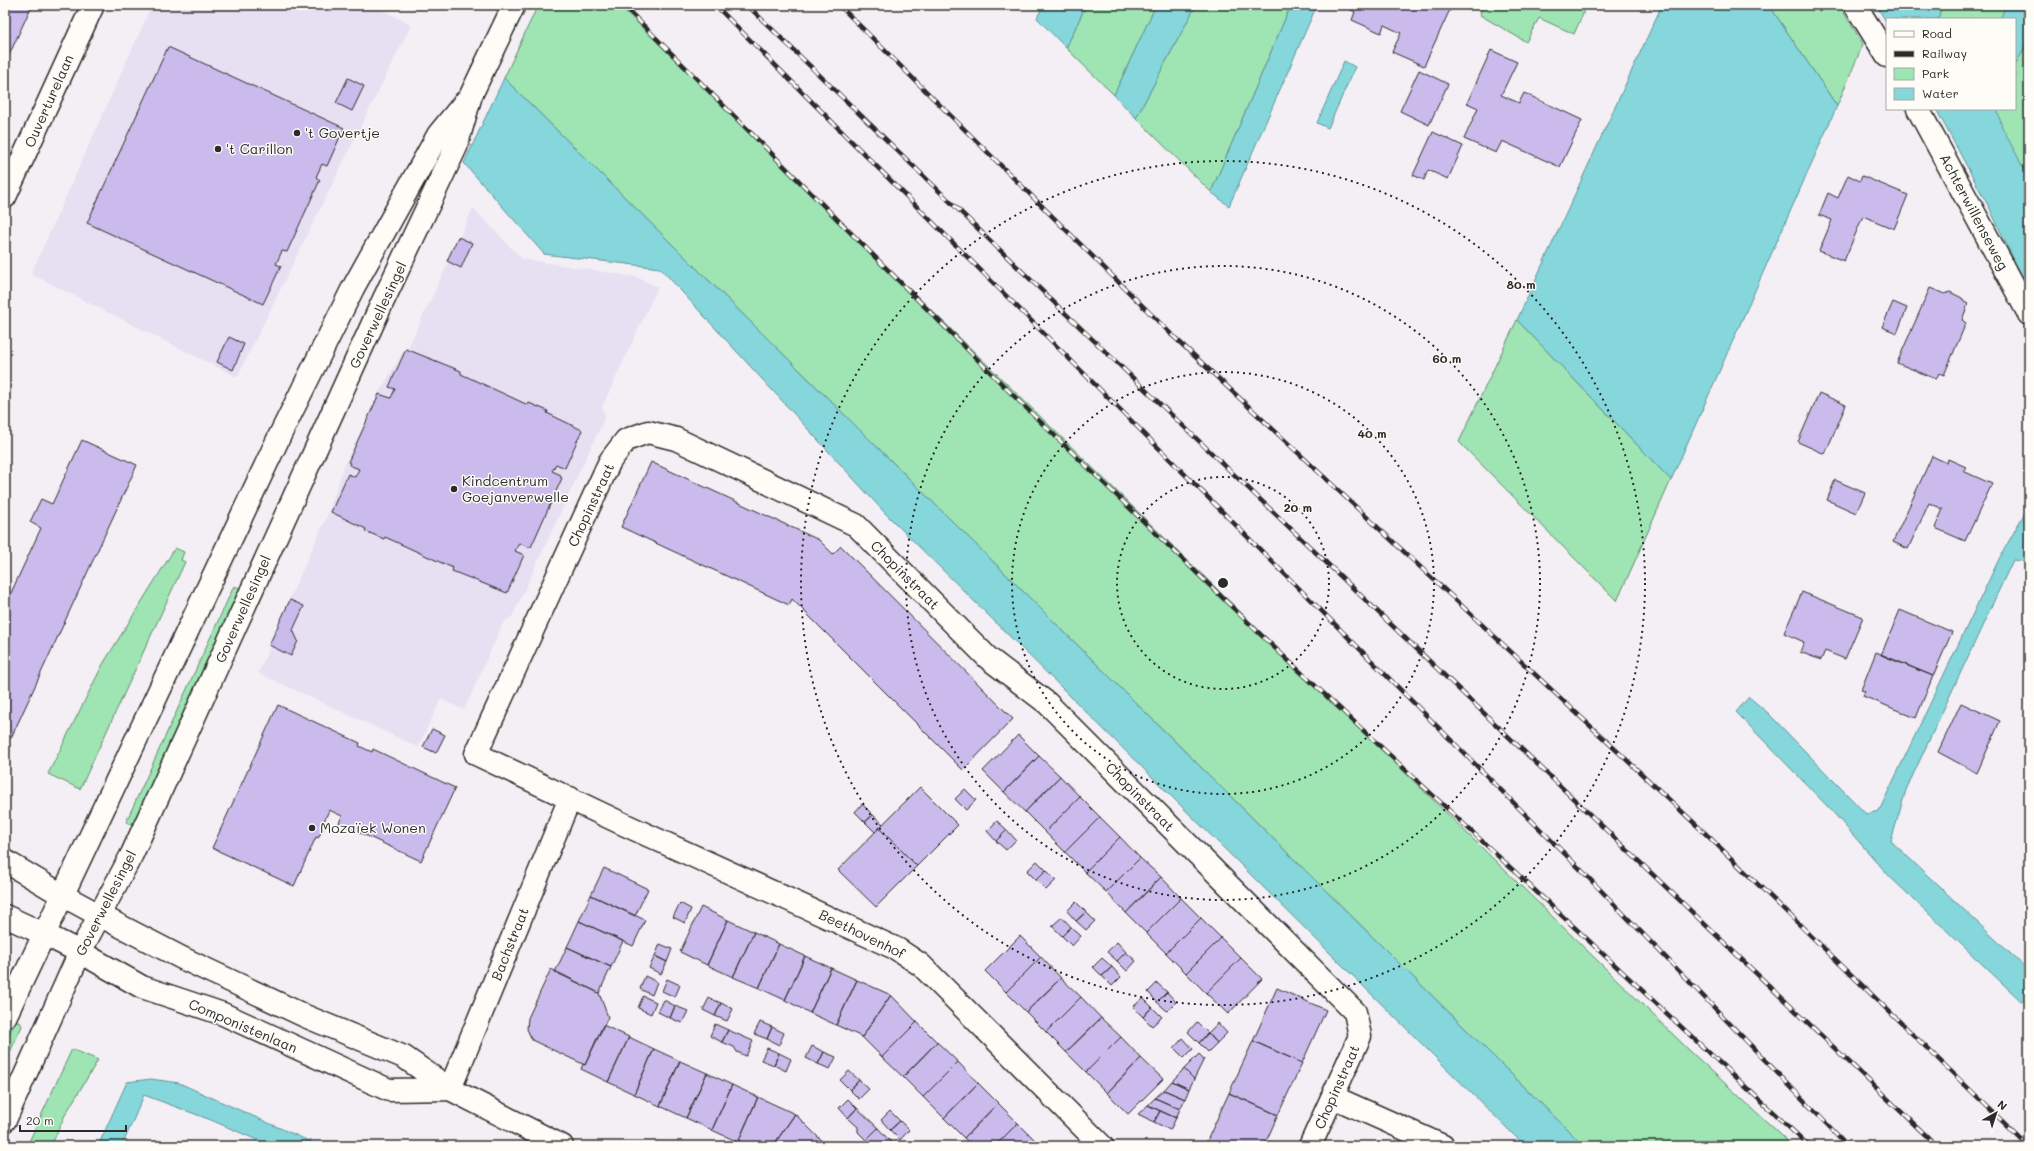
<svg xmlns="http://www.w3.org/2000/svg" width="2034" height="1151" viewBox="0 0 2034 1151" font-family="Mali,sans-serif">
  <rect width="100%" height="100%" fill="#f3eff5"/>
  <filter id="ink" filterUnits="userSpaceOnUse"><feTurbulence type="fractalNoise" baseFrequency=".025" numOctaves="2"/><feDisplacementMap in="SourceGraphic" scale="8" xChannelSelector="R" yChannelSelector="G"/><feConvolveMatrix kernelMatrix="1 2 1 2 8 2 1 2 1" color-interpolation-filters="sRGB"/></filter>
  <g filter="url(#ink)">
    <path fill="#e7dff2" d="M152,5H373L411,25L237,377L31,274Z
      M473,208L522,259L636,277L658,287L602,407L605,417L512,617L503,623L464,710L441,699L418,747L258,673L270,647L268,646L328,514L345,464L380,391L406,347L408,348L448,263L446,261L457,236L460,237Z"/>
    <path fill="#9ee5b3" stroke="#64886f" d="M538,5H619L1690,1051L1793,1146H1584L504,78Z
      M1086,5H1156L1114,95L1066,48Z
      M1196,5H1291L1211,192L1136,118Z
      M1482,5H1587L1574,34L1539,18L1526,42L1480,15Z
      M1769,5H1839L1863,44L1837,106Z
      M1893,5H2029V262L1951,109H2015V19H1902Z
      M1517,320L1671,480L1617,601L1459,442Z
      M175,548L184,552L181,560L185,562L80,789L48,774L103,664Z
      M234,586L242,589L133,825L126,822Z
      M15,1022H20L22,1026L5,1063V1043Z
      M72,1049L98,1060L65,1115L51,1146H27Z"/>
    <path fill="#85d7dc" stroke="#619295" d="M1043,5H1086L1066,48L1037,18Z
      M1156,5H1196L1136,118L1114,95Z
      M1291,5H1317L1229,206L1211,192Z
      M1662,5H1769L1837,106L1671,480L1517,320Z
      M1876,5H1941L1939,19H1887V23Z
      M2006,5H2029V39L2015,66V19H2000Z
      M1344,61L1355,67L1328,128L1317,123Z
      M504,78L1584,1146H1525L885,513L660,268L544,254L464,163Z
      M1936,109H1997L2002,127L2024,169L2029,170V292L1990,209Z
      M2029,505V562L2013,560L1906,790L1891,841L2029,971V1000L2021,1001L1890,877L1831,810L1736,712L1749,697L1768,713L1866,814L1879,811L1999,559Z
      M151,1079L179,1083L320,1146H271L211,1120L144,1095L122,1146H98L127,1082Z"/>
    <path fill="#cbbbec" stroke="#2b2b2b" d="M5,5H32L5,64Z
      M1341,5H1452L1424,66L1392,52L1401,33L1384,25L1381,33L1352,20L1355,12Z
      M168,47L344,128L327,166L322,164L316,177L320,180L287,252L282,251L276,264L281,266L263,304L87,223Z
      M1491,50L1517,62L1501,95L1519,103L1524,93L1582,120L1560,167L1502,141L1496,153L1464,139L1478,108L1467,103Z
      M1419,70L1448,84L1429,125L1400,111Z
      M348,78L364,86L352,111L336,103Z
      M1433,132L1463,146L1448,179L1428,170L1424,180L1413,175Z
      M1848,175L1860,181L1862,176L1908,195L1894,229L1863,216L1844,261L1819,251L1832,220L1819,215L1828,193L1838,198Z
      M458,237L472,243L461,268L447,261Z
      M1930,288L1945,294L1950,292L1962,298L1964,302L1968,304L1962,320L1966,323L1944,375L1939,373L1936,379L1897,363Z
      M1893,302L1907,308L1897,333L1882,327Z
      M229,337L244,344L233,370L217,362Z
      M406,349L461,371V374L528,405L529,403L548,411L547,413L582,430L565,468L556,464L552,471L561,475L560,477L562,478L531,547H528L519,543L515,551L524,555L507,593L452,571L453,568L385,537L384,539L365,531L366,529L331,512L348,474L355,477L359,469L349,465L350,463L348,462L379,394L391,398L395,389L389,387Z
      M1819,393L1846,405L1825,454L1798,442Z
      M82,440L137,465L11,738L5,735V593L10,595L41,528L30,522L41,499L52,504Z
      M1932,456L1947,463L1948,459L1966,467L1963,471L1992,484L1965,541L1935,528L1943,509L1929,503L1908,549L1893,542Z
      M651,462L819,540L833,554L841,546L1013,719L963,770L792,599L789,605L621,527Z
      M1835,480L1865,493L1856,513L1827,500Z
      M1802,592L1863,617L1845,659L1825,651L1821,660L1800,652L1804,642L1784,633Z
      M290,600L304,606L293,630L298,641L291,656L269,645Z
      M1900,610L1952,632L1933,676L1881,655Z
      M1876,652L1933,676L1916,718L1863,696L1865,691L1861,690Z
      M1961,703L2000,721L1977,773L1938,752Z
      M278,705L360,743L359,746L372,752L373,749L455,788L421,861L339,823L342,816L329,810L322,826L324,827L318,838L316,837L294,886L212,848Z
      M432,729L445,735L436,753L423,747Z
      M1018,735L1039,756L1004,792L983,771Z
      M1039,756L1060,776L1025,812L1004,792Z
      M1060,776L1080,797L1045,832L1025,812Z
      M920,787L958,825L917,866L879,828Z
      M965,789L976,800L966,810L955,799Z
      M1080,797L1100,817L1065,852L1045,832Z
      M862,804L873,815L865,822L855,812Z
      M873,815L883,824L875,832L865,822Z
      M1100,817L1120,837L1085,872L1065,852Z
      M997,821L1007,830L996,841L987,831Z
      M879,828L917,866L876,907L838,870Z
      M1007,830L1016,840L1006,850L996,841Z
      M1120,837L1140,858L1106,892L1085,872Z
      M1140,858L1161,877L1126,913L1106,892Z
      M1037,861L1046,870L1036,880L1027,871Z
      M604,868L648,889L635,916L591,895Z
      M1046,870L1056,880L1046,890L1036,880Z
      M1161,877L1181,898L1146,933L1126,913Z
      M591,895L645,920L633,946L579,921Z
      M1181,898L1201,918L1166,953L1146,933Z
      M1076,902L1086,912L1076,921L1067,911Z
      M680,903L691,909L685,923L673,917Z
      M701,907L728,920L707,965L680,952Z
      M1086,912L1095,921L1086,930L1076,921Z
      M1062,917L1071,927L1062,936L1052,926Z
      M1201,918L1221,938L1186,973L1166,953Z
      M728,920L754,932L733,977L707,965Z
      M579,921L623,941L611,967L567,947Z
      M1071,927L1081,936L1072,946L1062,936Z
      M754,932L779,944L759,988L733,977Z
      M1020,936L1041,957L1006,992L985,971Z
      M1221,938L1241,958L1206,993L1186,973Z
      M1117,942L1126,952L1117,961L1107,952Z
      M660,944L672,949L667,962L655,956Z
      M779,944L805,956L785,1000L759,988Z
      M567,947L611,967L599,993L555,972Z
      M1126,952L1136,961L1127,971L1117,961Z
      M655,956L667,962L661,974L649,968Z
      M805,956L831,968L810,1013L785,1000Z
      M1041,957L1061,978L1026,1012L1006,992Z
      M1102,958L1112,967L1102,976L1093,967Z
      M1241,958L1262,979L1228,1014L1206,993Z
      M1112,967L1121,977L1112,986L1102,976Z
      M831,968L857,980L836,1025L810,1013Z
      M551,969L599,993L608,1017L585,1065L538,1043L532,1040L527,1029L528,1018Z
      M645,976L657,982L652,995L640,989Z
      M1061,978L1081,997L1046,1032L1026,1012Z
      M667,979L680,985L675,997L662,991Z
      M857,980L891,995L862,1037L836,1025Z
      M1157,983L1167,992L1157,1002L1148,992Z
      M1277,988L1326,1010L1302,1063L1253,1041Z
      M1167,992L1176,1002L1167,1011L1157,1002Z
      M891,995L917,1022L882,1057L862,1037Z
      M643,996L656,1002L651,1014L638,1008Z
      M1081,997L1101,1018L1066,1052L1046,1032Z
      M709,998L721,1003L715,1016L703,1010Z
      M1143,998L1152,1007L1143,1017L1133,1007Z
      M664,1000L675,1006L670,1018L658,1012Z
      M721,1003L733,1009L727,1021L715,1016Z
      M675,1006L688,1011L682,1023L670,1018Z
      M1152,1007L1162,1017L1152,1026L1143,1017Z
      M1101,1018L1121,1037L1086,1072L1066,1052Z
      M760,1022L772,1027L767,1039L754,1034Z
      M917,1022L937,1042L903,1077L882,1057Z
      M1197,1022L1208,1033L1199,1043L1188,1032Z
      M1218,1023L1227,1033L1217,1043L1208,1033Z
      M715,1024L728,1030L722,1042L710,1036Z
      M603,1025L629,1037L608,1082L581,1069L583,1064L585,1065Z
      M772,1027L784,1033L779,1045L767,1039Z
      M728,1030L753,1041L746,1056L737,1052L734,1047L722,1042Z
      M1208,1033L1217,1043L1208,1052L1199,1043Z
      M629,1037L654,1049L634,1094L608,1082Z
      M1121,1037L1141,1058L1107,1093L1086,1072Z
      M1183,1038L1193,1049L1184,1058L1174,1048Z
      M1253,1041L1302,1063L1278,1115L1229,1093Z
      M937,1042L958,1062L923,1097L903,1077Z
      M812,1046L824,1052L818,1064L806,1058Z
      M767,1048L779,1053L774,1065L761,1060Z
      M654,1049L680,1061L660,1106L634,1094Z
      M824,1052L836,1057L830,1069L818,1064Z
      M779,1053L791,1059L786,1071L774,1065Z
      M1199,1054L1204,1059L1194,1079L1184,1069Z
      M1141,1058L1163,1079L1128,1114L1107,1093Z
      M680,1061L707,1073L686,1118L660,1106Z
      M958,1062L978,1083L944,1118L923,1097Z
      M1184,1069L1194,1079L1189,1089L1172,1081Z
      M849,1071L859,1080L850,1090L840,1080Z
      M707,1073L732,1085L712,1130L686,1118Z
      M859,1080L869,1089L859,1099L850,1090Z
      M1172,1081L1189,1089L1185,1099L1164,1090Z
      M978,1083L998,1103L964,1138L944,1118Z
      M732,1085L758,1097L738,1142L712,1130Z
      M1164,1090L1185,1099L1180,1109L1155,1098Z
      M1229,1093L1278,1115L1264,1146L1205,1145Z
      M758,1097L795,1114L773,1146H748L738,1142Z
      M1155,1098L1180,1109L1176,1118L1148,1105Z
      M848,1099L857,1108L848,1118L839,1108Z
      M998,1103L1018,1123L995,1146H972L964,1138Z
      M1148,1105L1160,1111L1154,1122L1138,1114Z
      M857,1108L878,1128L866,1140L858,1132V1127L848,1118Z
      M890,1111L900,1121L890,1130L881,1120Z
      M1160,1111L1176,1118L1170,1130L1154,1122Z
      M795,1114L824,1143L820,1146H773Z
      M900,1121L909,1130L900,1140L890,1130Z
      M1018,1123L1038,1143L1035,1146H995Z
      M878,1128L888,1139L895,1146H872L866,1140Z"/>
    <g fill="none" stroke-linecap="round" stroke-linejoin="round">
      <defs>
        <path id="minor" d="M1855,5L1887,56
          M1918,109L2029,314
          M5,197L93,5
          M5,861L62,895
          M5,916L44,934
          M450,1089L570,798
          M1333,1097L1443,1146
          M1102,1146L921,965L897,949L621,823L476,754L610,461L626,440L648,432L676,439L856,525L988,658L1047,703L1355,1012L1360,1036L1310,1146"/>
        <path id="tertiary" d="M99,915L182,958L305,1016L404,1057L450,1089L562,1146
          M80,952L142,987L223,1014L389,1090L450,1089"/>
        <path id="secondary" d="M62,895L99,915
          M44,934L80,952
          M5,1017L280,435L353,288L438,135L465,102
          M5,1120L80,952L132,854L383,301L456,147L471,95L514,5"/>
      </defs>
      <use href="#minor" stroke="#2b2b2b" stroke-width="25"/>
      <use href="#tertiary" stroke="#2b2b2b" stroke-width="25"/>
      <use href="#secondary" stroke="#2b2b2b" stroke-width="25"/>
      <use href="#minor" stroke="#fdfcf7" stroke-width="22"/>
      <use href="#tertiary" stroke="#fdfcf7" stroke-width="22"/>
      <use href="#secondary" stroke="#fdfcf7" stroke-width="22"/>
      <defs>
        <path id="rail" d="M623,5L1019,401L1261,635L1809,1146
          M715,5L1585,874L1848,1146
          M747,5L1065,313L1937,1146
          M839,5L1172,335L1707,835L2028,1146"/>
      </defs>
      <use href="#rail" stroke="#2b2b2b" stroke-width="4.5"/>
      <use href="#rail" stroke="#fdfcf7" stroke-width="3" stroke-dasharray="9" stroke-linecap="butt"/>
    </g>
  </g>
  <g fill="none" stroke="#2b2b2b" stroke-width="2" stroke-dasharray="2 4">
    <circle cx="1223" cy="583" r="106"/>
    <circle cx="1223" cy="583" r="211"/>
    <circle cx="1223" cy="583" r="317"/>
    <circle cx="1223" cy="583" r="422"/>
  </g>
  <g fill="#2b2b2b" stroke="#fdfcf7" stroke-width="1.5">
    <circle cx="297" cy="133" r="4"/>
    <circle cx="218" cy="149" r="4"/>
    <circle cx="454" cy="489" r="4"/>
    <circle cx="312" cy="828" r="4"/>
  </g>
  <g text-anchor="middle" stroke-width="3" stroke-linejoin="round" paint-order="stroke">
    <g font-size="14" fill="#2b2b2b" stroke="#fdfcf7">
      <text transform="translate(49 101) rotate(-66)" y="5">Ouverturelaan</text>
      <text transform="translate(1974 212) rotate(62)" y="5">Achterwillenseweg</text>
      <text transform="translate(378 315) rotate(-65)" y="5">Goverwellesingel</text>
      <text transform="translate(591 505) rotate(-65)" y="5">Chopinstraat</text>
      <text transform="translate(905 575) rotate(45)" y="5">Chopinstraat</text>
      <text transform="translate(243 609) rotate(-66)" y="5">Goverwellesingel</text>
      <text transform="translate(1140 797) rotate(45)" y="5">Chopinstraat</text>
      <text transform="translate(106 903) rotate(-63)" y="5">Goverwellesingel</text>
      <text transform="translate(862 934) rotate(26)" y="5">Beethovenhof</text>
      <text transform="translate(510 944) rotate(-68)" y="5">Bachstraat</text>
      <text transform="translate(243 1026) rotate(23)" y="5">Componistenlaan</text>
      <text transform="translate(1337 1087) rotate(-66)" y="5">Chopinstraat</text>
    </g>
    <g font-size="14" fill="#2b2b2b" stroke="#fdfcf7" text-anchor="start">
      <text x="305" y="138">'t Govertje</text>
      <text x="226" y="154">'t Carillon</text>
      <text x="462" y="486">Kindcentrum<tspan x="462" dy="16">Goejanverwelle</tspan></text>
      <text x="320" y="833">Mozaïek Wonen</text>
    </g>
  </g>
  <circle cx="1223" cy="583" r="6" fill="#2b2b2b" stroke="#fdfcf7" stroke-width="2"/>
  <g font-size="12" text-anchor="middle" font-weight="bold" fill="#2b2b2b" stroke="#fdfcf7" stroke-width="3" stroke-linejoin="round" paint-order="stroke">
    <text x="1521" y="289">80 m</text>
    <text x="1447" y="363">60 m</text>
    <text x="1372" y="438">40 m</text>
    <text x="1298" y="512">20 m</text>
  </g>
  <rect width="2034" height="1151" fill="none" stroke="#fdfcf7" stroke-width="20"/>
  <rect x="10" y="10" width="2014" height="1131" fill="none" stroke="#2b2b2b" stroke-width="1.5" filter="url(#ink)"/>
  <rect x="1886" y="18" width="130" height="92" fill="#fdfcf7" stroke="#a9a8a5"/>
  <rect x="1894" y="31" width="20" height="6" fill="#fdfcf7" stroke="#a9a8a5"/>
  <text x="1922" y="38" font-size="12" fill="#2b2b2b">Road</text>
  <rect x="1894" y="51" width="20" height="6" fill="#2b2b2b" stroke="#a9a8a5"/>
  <text x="1922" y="58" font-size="12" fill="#2b2b2b">Railway</text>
  <rect x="1894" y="68" width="20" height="12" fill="#9ee5b3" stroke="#a9a8a5"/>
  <text x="1922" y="78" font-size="12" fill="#2b2b2b">Park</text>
  <rect x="1894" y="88" width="20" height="12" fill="#85d7dc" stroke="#a9a8a5"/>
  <text x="1922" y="98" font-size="12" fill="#2b2b2b">Water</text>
  <g transform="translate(1996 1113) rotate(39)" stroke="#fdfcf7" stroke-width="3" paint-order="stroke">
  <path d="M0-3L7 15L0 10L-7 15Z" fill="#2b2b2b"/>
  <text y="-6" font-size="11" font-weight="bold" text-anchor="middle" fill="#2b2b2b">N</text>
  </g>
  <path d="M20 1125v6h106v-6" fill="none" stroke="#2b2b2b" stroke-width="2"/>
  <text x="26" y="1125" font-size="12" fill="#2b2b2b" stroke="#fdfcf7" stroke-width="3" paint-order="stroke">20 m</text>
</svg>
